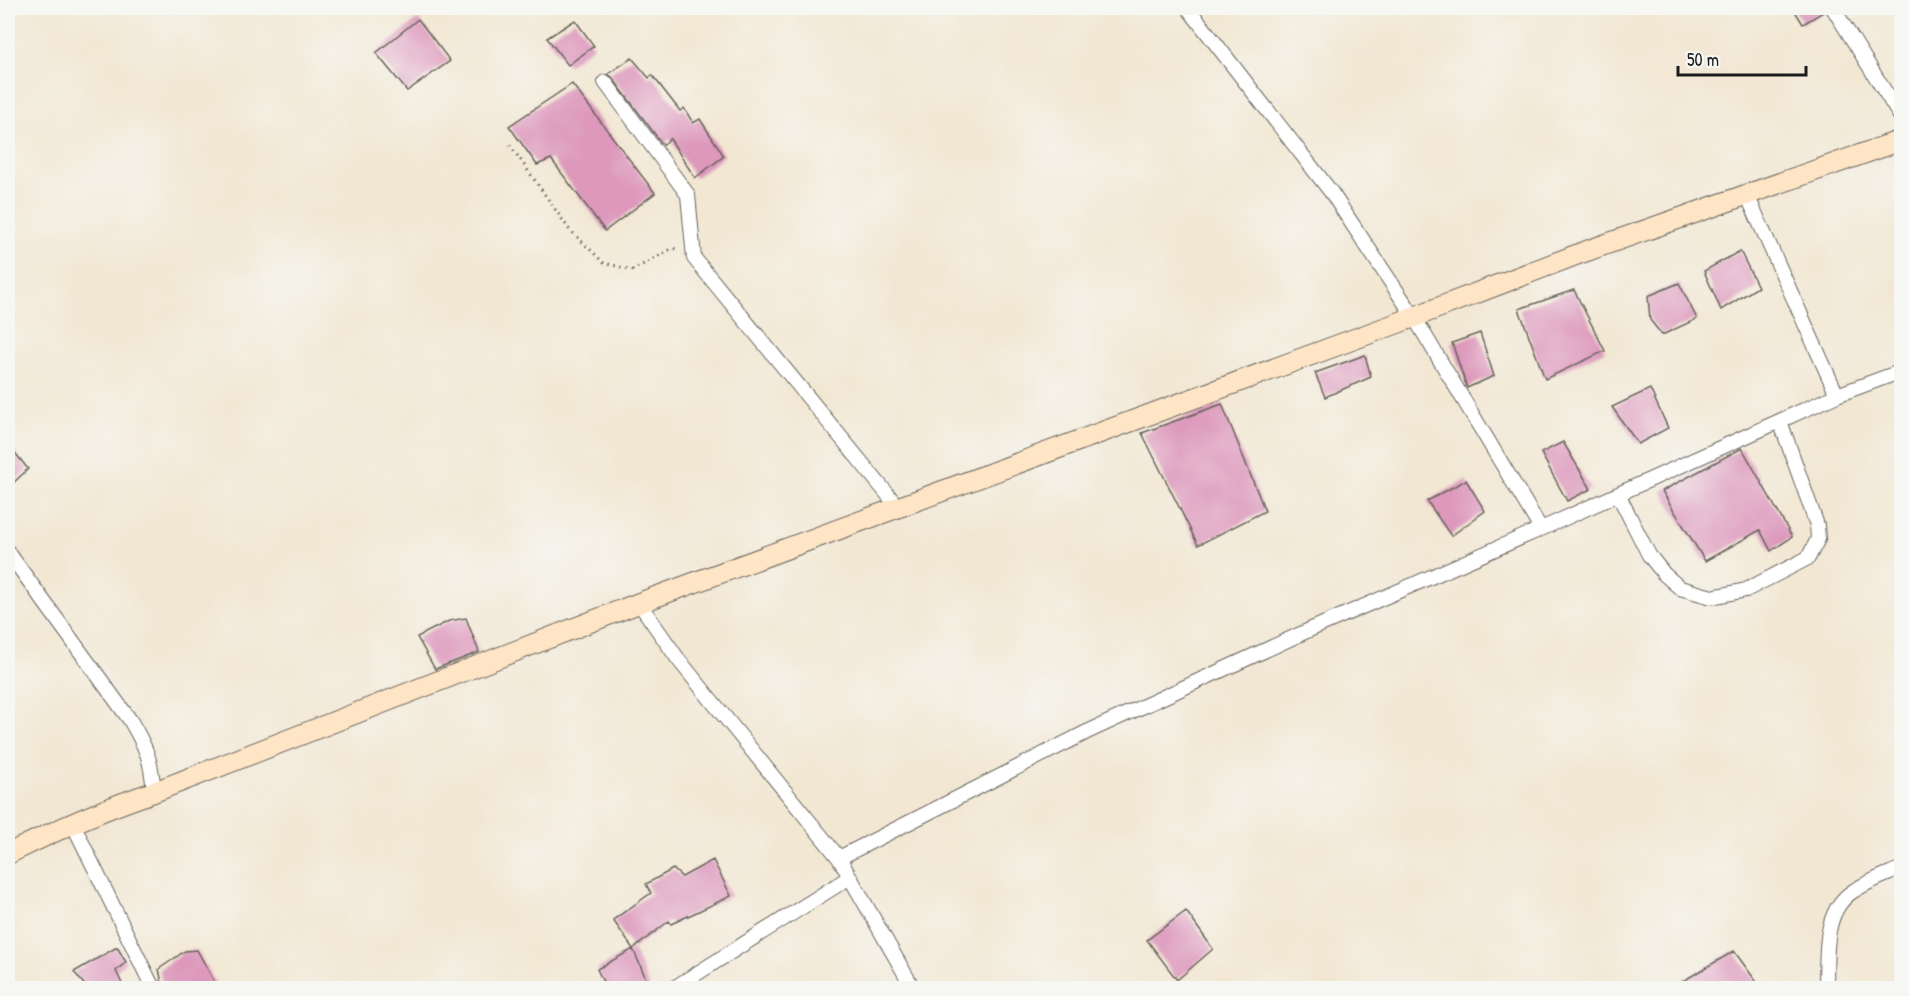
<svg xmlns="http://www.w3.org/2000/svg" width="1909" height="996" viewBox="0 0 1909 996" font-family="'Patrick Hand',sans-serif">
  <rect width="100%" height="100%" fill="#f6f6f2"/>
  <filter id="ink" filterUnits="userSpaceOnUse"><feTurbulence type="fractalNoise" baseFrequency=".0167" numOctaves="2"/><feDisplacementMap in="SourceGraphic" scale="12" xChannelSelector="R" yChannelSelector="G"/><feConvolveMatrix kernelMatrix="1 2 1 2 8 2 1 2 1" color-interpolation-filters="sRGB"/></filter>
  <filter id="wash" filterUnits="userSpaceOnUse"><feTurbulence type="fractalNoise" baseFrequency=".008" numOctaves="4" result="noise"/><feDisplacementMap in="SourceGraphic" scale="24" xChannelSelector="R" yChannelSelector="G"/><feGaussianBlur stdDeviation="1.35" result="paint"/><feColorMatrix in="noise" values="0 0 0 0 0 0 0 0 0 0 0 0 0 0 0 0 0 1.4 0 .05"/><feComposite in="paint" operator="in"/></filter>
  <g filter="url(#wash)">
    <rect width="100%" height="100%" fill="#f2e7d3"/>
    <g id="blocks">
      <path fill="#dd98bc" d="M1793,8H1824L1825,11L1803,24Z
        M418,19L450,61L407,91L376,53Z
        M575,20L594,46L568,65L547,38Z
        M632,58L649,78L652,75L680,111L684,108L693,123L700,119L724,156L695,178L670,139L663,145L612,77L608,74Z
        M572,84L655,193L605,231L551,159L537,165L509,126Z
        M1740,251L1758,287L1721,310L1704,271Z
        M1679,283L1697,319L1662,335L1650,320L1648,296Z
        M1574,290L1605,351L1545,379L1519,309Z
        M1480,333L1494,376L1467,388L1452,343Z
        M1365,355L1371,377L1325,397L1315,373Z
        M1650,389L1668,428L1638,444L1612,407Z
        M1222,404L1265,511L1198,545L1142,433Z
        M1563,442L1591,489L1567,501L1541,453Z
        M8,444L28,469L8,488Z
        M1742,448L1792,537L1771,551L1760,530L1705,561L1662,491Z
        M1466,480L1485,511L1451,536L1427,501Z
        M466,618L479,652L435,669L417,637L449,621Z
        M713,860L731,896L671,924L669,921L633,949L613,920L651,893L646,884L673,869L682,877Z
        M1186,911L1213,949L1177,980L1147,940Z
        M117,947L126,962L116,971L124,988H87L74,972Z
        M633,949L650,988H606L597,969Z
        M197,950L218,988H163L159,969L185,951Z
        M1734,951L1761,988H1671Z"/>
    </g>
  </g>
  <g filter="url(#ink)">
    <use href="#blocks" fill-opacity="0" stroke="#67635c" stroke-width="1.5"/>
    <g fill="none" stroke-linecap="round" stroke-linejoin="round">
      <defs>
        <path id="street" d="M1188,8L1331,192L1414,317L1541,529
          M1833,8L1902,119
          M605,82L688,195L694,258L898,507
          M1747,195L1837,395
          M1618,494L1649,555L1664,574L1680,588L1712,597L1746,590L1808,558L1818,539L1817,525L1780,421
          M8,552L130,720C147,749 151,759 154,792
          M639,603L678,659L839,858L913,988
          M72,822L153,988
          M839,858L1087,732L1307,631L1541,529L1837,395L1902,371
          M674,988L850,877
          M1826,988C1827,955 1822,909 1855,890C1869,881 1886,875 1902,868"/>
        <path id="secondary" d="M8,854C56,830 102,809 154,792L639,603L1414,317L1581,253L1902,140"/>
      </defs>
      <use href="#street" stroke="#67635c" stroke-width="16"/>
      <use href="#secondary" stroke="#67635c" stroke-width="22"/>
      <path stroke="#67635c" stroke-width="3" stroke-dasharray="1.5 4.5" stroke-linecap="butt" d="M510,145L569,229L604,263L633,270L673,248L679,250"/>
      <use href="#street" stroke="#fff" stroke-width="14"/>
      <use href="#secondary" stroke="#fee5c5" stroke-width="20"/>
    </g>
  </g>
  <rect width="1909" height="996" fill="none" stroke="#f6f6f2" stroke-width="30"/>
  <path d="M1678 66v9h128v-9" fill="none" stroke="#1c1c1c" stroke-width="3"/>
  <text x="1687" y="66" font-size="18" fill="#1c1c1c" stroke="#f6f6f2" stroke-width="4.5" paint-order="stroke">50 m</text>
</svg>
